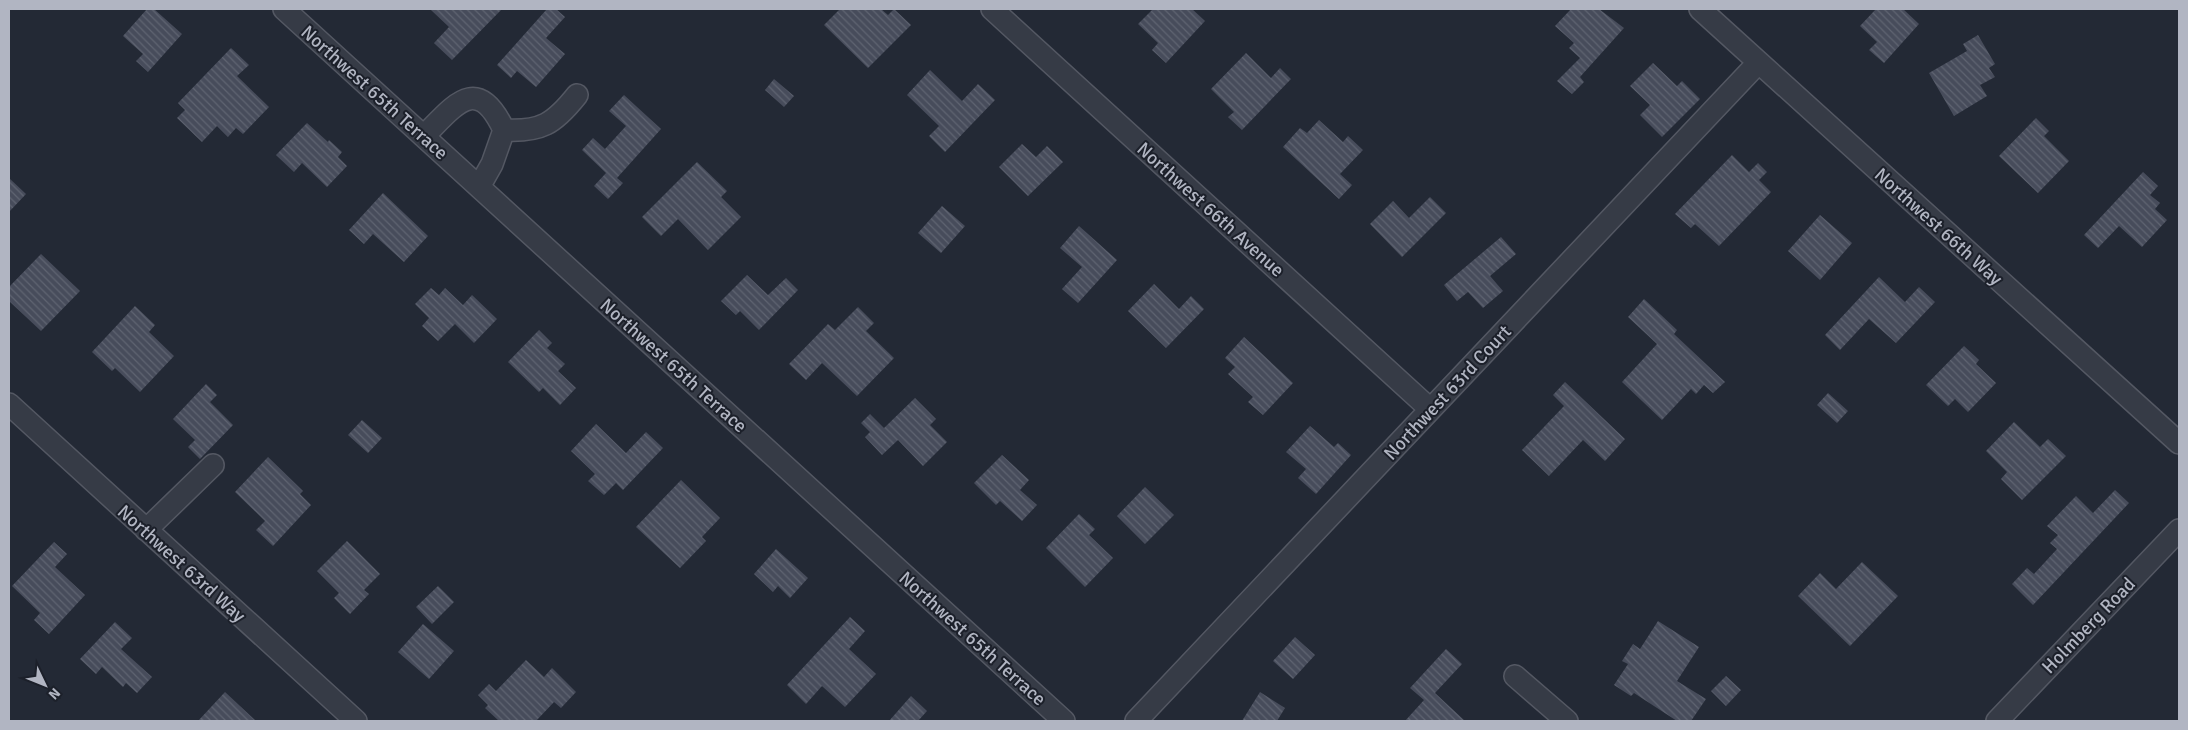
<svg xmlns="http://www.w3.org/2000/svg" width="2188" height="730" viewBox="0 0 2188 730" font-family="Signika,sans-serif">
  <defs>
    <pattern id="building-back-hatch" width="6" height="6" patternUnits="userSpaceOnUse" patternTransform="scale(1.25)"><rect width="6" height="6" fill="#474c5b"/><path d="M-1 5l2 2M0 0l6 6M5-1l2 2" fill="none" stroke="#5f6471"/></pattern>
  </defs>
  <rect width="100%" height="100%" fill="#232935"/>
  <path fill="url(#building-back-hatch)" d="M147,9H154L182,34L148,72L136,61L143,54L123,36Z
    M430,9H502L452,60L434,43L449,27Z
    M547,9H556L565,17L546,38L565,54L536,87L517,71L511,78L497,65Z
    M840,9H881L888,15L894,9L911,25L868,68L824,25Z
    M1153,9H1192L1205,21L1166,63L1152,50L1158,43L1138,24Z
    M1571,9H1599L1624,28L1580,77L1584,82L1572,94L1557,81L1580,58L1569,48L1574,43L1555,26Z
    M1876,9H1903L1919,24L1884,63L1869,50L1877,42L1860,26Z
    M1978,35L1995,64L1989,68L1995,77L1980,85L1987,96L1954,116L1929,73L1967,51L1963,44Z
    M231,48L249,65L237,76L269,107L243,134L236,128L228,137L217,126L202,142L177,118L185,110L178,103Z
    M1246,53L1271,78L1280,68L1291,79L1242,130L1228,117L1234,112L1211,89Z
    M1653,63L1677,86L1682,81L1700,99L1662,137L1640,115L1650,105L1630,86Z
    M930,70L962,101L978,84L995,100L945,152L929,136L939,126L907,95Z
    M774,79L794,96L784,107L765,90Z
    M624,95L661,129L617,178L623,183L608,199L594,186L606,173L582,150L593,138L605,149L626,126L609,111Z
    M2036,118L2049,131L2044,136L2069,161L2038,193L1999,156Z
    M1319,120L1343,142L1348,136L1363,150L1340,174L1352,185L1339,199L1283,147L1300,128L1307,133Z
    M307,123L328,142L329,140L342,152L338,157L347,166L327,187L302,163L294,172L276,155Z
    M1022,144L1036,157L1047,146L1063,162L1028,196L999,167Z
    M1732,155L1749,172L1758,163L1767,172L1759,180L1771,192L1719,246L1695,224L1691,228L1675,214Z
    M697,162L727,191L721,197L741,217L708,250L678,219L661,236L642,217Z
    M2143,172L2158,186L2150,195L2160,203L2155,209L2167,220L2142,247L2119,226L2098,248L2084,235Z
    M9,178L26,194L9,212Z
    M383,193L428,236L404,262L373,234L364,244L349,230Z
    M1430,197L1446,213L1402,257L1370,224L1393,201L1409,218Z
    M942,206L965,226L941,253L918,233Z
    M1820,215L1852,243L1820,280L1788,251Z
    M1079,226L1117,260L1078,303L1062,289L1082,267L1060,248Z
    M1501,237L1516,254L1490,276L1503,291L1483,308L1468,292L1457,301L1444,285Z
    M41,254L80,291L41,331L9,301V287Z
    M747,275L768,295L786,278L798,290L759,330L740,311L736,315L721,301Z
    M1879,277L1905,302L1919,287L1935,302L1896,343L1869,319L1840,350L1825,335Z
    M1154,284L1179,309L1191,296L1204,309L1166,348L1128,311Z
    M431,288L439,295L445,288L463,305L472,295L497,319L474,343L455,324L438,341L422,326L429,318L415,304Z
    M1644,299L1677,330L1674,334L1725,382L1713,393L1704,385L1696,394L1691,389L1662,420L1622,382L1657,344L1628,317Z
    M135,306L155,325L149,332L174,356L140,392L115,368L112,371L92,352Z
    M858,307L874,323L866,331L894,358L857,396L822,363L806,380L789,364L828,324L835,330Z
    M539,330L552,343L547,348L565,364L558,371L576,388L560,405L543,388L539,392L508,362Z
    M1244,337L1293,383L1263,415L1248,402L1253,397L1228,374L1235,367L1225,358Z
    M1964,346L1979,360L1976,364L1996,383L1968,412L1955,399L1948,406L1926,385Z
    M1565,382L1625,439L1605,461L1583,440L1549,476L1522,450L1564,406L1553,395Z
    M206,384L217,395L210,402L233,425L200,459L188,447L195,440L173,419Z
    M1828,393L1848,411L1837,423L1817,405Z
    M915,398L936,419L930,425L947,442L923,466L898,440L882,455L865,437L870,432L861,423L870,414L884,428Z
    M362,420L382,438L368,453L348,435Z
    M2014,422L2040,447L2048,439L2066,456L2022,500L2001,479L2007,472L1986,451Z
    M596,424L626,453L646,432L663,448L623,490L616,483L604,495L588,481L595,474L571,451Z
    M1310,426L1334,447L1338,443L1351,455L1316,494L1298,478L1306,469L1286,452Z
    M1002,455L1029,480L1020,490L1037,505L1022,521L1000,501L996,505L974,483Z
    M268,457L303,491L300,494L311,505L273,546L256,530L265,521L235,492Z
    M681,480L720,518L702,537L706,541L680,568L636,527Z
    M1145,487L1174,515L1145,544L1117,516Z
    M2115,490L2129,503L2033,605L2012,584L2027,568L2034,574L2057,549L2050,543L2058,535L2047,526L2076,496L2093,513Z
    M1079,514L1095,529L1089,535L1113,558L1085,587L1046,548Z
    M347,541L380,574L364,590L369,594L350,614L334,598L339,593L317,571Z
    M54,542L67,554L55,567L85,595L49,634L34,620L40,613L12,586Z
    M776,549L808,578L790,598L778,586L773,592L754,574Z
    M1862,562L1898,596L1850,646L1798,596L1820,573L1836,589Z
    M438,586L454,602L432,624L416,607Z
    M850,617L865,631L849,649L876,674L845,707L822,686L806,704L787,685Z
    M1658,621L1699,647L1677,681L1706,699L1691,721H1677L1634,693L1631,696L1614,685L1628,664L1622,661L1633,644L1640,649Z
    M115,622L132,638L121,649L152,677L137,693L126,683L123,687L102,667L96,674L80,659Z
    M423,624L454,651L429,679L398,652Z
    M1295,637L1315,655L1293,679L1273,661Z
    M1446,649L1462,664L1435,693L1465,721H1405L1424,700L1410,688Z
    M526,660L544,677L552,668L576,692L561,708L554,702L536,721H499L485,708L488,705L478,695L489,684L496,691Z
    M1726,676L1741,690L1726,706L1711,691Z
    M225,692L256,721H198Z
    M1260,692L1285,708L1277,721H1242Z
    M911,696L927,711L918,721H889Z"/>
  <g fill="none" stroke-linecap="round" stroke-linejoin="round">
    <defs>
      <path id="minor" d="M284,9L1064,721
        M992,9L1430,409
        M1700,9L2179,443
        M504,130C541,132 554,124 577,95
        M424,136C455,105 477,73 504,130L492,164L479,187
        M9,404L356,721
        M146,530L213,465
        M1515,676L1567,721
        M1136,721L1758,63
        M1997,721L2179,530"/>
    </defs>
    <use href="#minor" stroke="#545863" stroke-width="24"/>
    <use href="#minor" stroke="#363b46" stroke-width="21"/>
  </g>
  <g text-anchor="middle" stroke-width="4" stroke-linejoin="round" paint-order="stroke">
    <g font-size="19" fill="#b1b5c2" stroke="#1c202a">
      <text transform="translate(375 92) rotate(42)" y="7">Northwest 65th Terrace</text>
      <text transform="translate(1211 209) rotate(42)" y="7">Northwest 66th Avenue</text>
      <text transform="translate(1939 226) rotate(42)" y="7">Northwest 66th Way</text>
      <text transform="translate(674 365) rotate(42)" y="7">Northwest 65th Terrace</text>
      <text transform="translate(1447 392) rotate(-47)" y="7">Northwest 63rd Court</text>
      <text transform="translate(182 563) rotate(42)" y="7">Northwest 63rd Way</text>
      <text transform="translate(2088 625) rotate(-46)" y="7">Holmberg Road</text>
      <text transform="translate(973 638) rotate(42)" y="7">Northwest 65th Terrace</text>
    </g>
  </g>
  <rect width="2188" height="730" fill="none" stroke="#b1b5c2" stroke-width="20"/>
  <g transform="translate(45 685) rotate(133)" stroke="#1c202a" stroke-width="4" paint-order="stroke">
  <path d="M0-4L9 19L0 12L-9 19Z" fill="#b1b5c2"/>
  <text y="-8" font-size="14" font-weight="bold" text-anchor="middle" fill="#b1b5c2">N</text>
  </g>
</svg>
